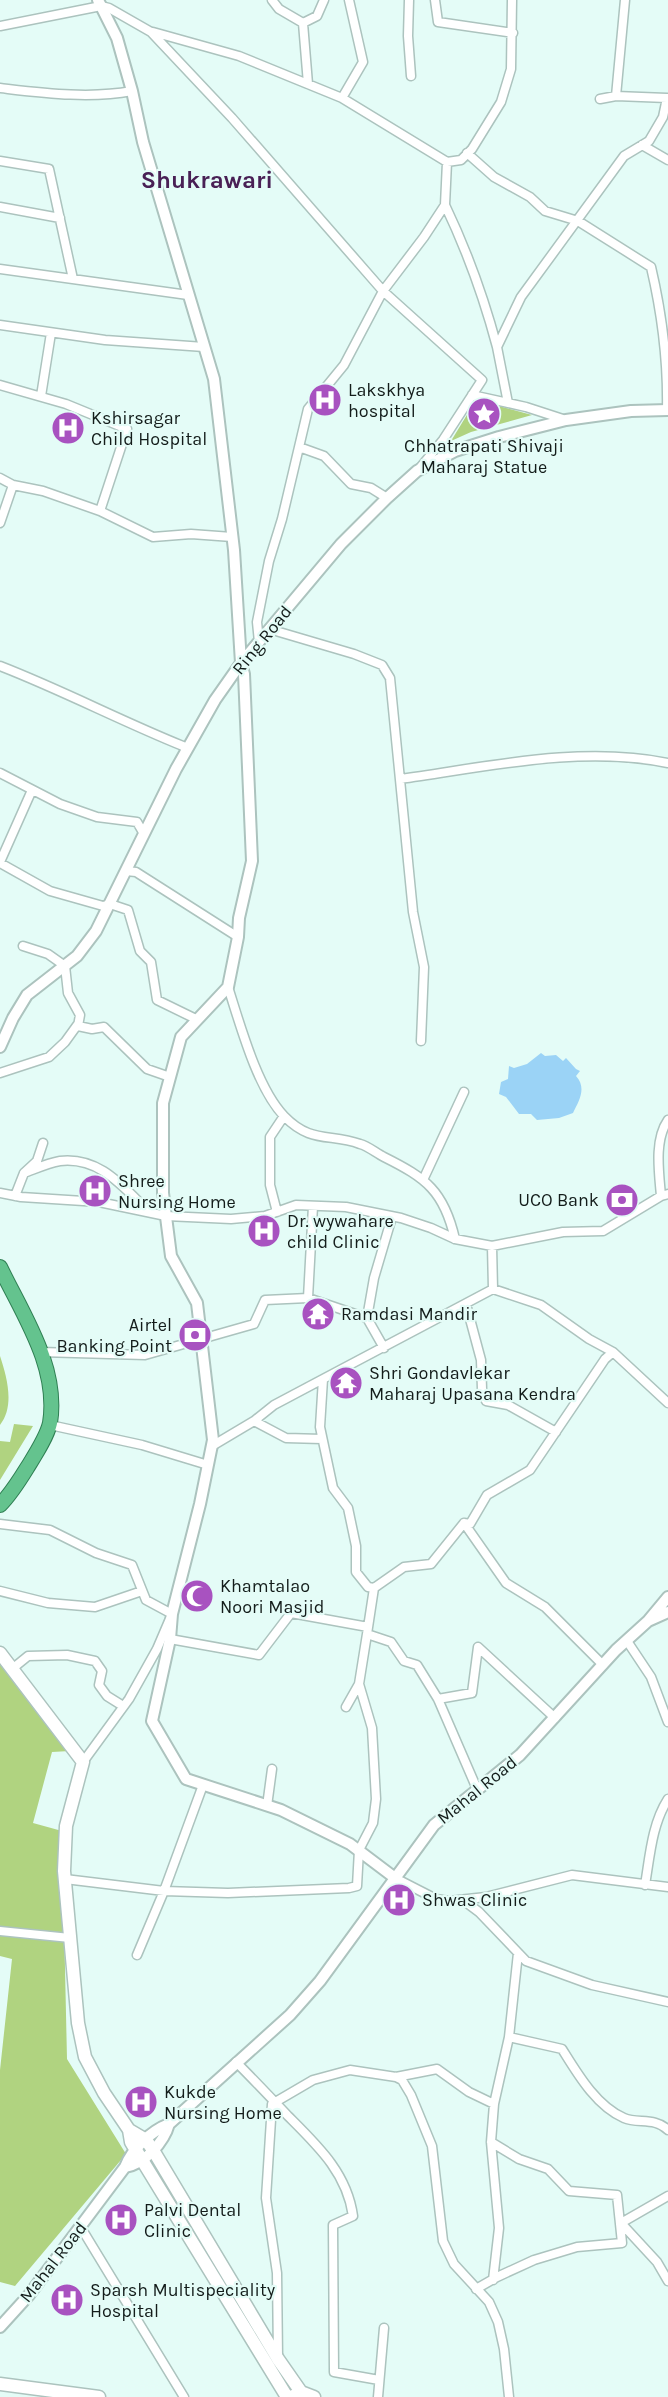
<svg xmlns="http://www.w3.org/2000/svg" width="668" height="2397" viewBox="0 0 668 2397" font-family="Karla,sans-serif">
  <rect width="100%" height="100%" fill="#e4fcf7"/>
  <path fill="#b0d380" d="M476,400L532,415L471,432L451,441Z
    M0,1356C7,1377 15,1406 0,1425Z
    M14,1424L33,1426L0,1480V1441L10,1442Z
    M0,1661L70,1751L52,1752L33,1823L62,1831L67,2059L126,2154L15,2286L0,2282V2070L12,1959L0,1956Z"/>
  <path fill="#9bd3f6" d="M541,1053L545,1056L556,1055L563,1061L566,1058L576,1069L580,1071L576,1076C587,1088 579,1101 573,1113L559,1118L537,1120L531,1114H519L506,1097L499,1094L501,1082L508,1079L509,1066L514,1068L527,1064Z"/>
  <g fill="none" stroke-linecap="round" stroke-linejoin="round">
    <defs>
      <path id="minor" d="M272,0L279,9L303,23L317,16L324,0
        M409,0L408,36L411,76
        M435,0L438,22L513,33
        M303,23L308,84
        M0,26L101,6L109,8L151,32L232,118L383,291L482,380L443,440L419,469
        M153,32L239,56L342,98L447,162
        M0,88C44,93 89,99 132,91
        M616,96L625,0
        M342,98L363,62L349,0
        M642,145L668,160
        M467,153L494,177L530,197L545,211L578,221L651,267C662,314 668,361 667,410
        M0,161L49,169L73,279
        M445,205L447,162L461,160L472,149L501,102L511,69L512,0
        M0,207L60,218
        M0,269L188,295
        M0,325L105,340L204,347
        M497,347L508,403
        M0,385L66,404L127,429L100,511L153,537L191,534L232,537
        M472,395L526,407L566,420
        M41,396L51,333
        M299,447L324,456L351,484L371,488L387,498
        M0,478L13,485L43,491L100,511
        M0,523L13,485
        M269,629L354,654L382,665L390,678L413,912L424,967L421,1041
        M259,642L257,622L269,561L282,519L308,409L344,365L383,291L424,237L445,205C467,251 484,298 497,347L521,297L624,156L649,141L663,117L667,98L616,96L600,99
        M0,666C62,690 121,721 183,746L186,751
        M0,773L60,804L97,817L137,822L144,834
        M400,779C487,767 581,745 668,763
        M0,862L32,790
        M0,863L50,891L103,906L110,904L128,910L140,951L151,962L157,1000L196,1019
        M126,871L136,872L238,937
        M23,946L48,954L65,966L68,993L80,1015L78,1026L92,1029L104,1027L147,1069L170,1077
        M228,987C240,1024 257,1088 284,1116C311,1144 330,1133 360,1144C368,1146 376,1153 384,1157C426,1178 444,1191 455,1239
        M0,1073L49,1057L65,1042L78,1024
        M43,1143L37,1161L24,1173C35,1169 48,1163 60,1161C96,1157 118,1181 141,1204L147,1211
        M423,1180L464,1092
        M0,1193L21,1197L99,1202L166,1216L231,1219L265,1216L296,1205L346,1207L401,1218L431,1228L455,1239L492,1246L563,1232L603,1231L661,1196L668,1194
        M15,1196L24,1173
        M661,1196C659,1172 654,1140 668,1120
        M313,1206L308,1298L367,1318
        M277,1212L270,1185V1137L284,1116
        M492,1246L493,1289L541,1305L589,1339L613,1352L668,1403
        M466,1304L481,1360L482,1389L486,1401L508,1405L556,1432
        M384,1348L367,1318L374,1278L392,1217
        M40,1352L145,1355L254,1324L265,1300L308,1298
        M50,1425L142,1445L208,1465
        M322,1439L286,1438L254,1421L274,1405L323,1379
        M212,1446L254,1421
        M464,1523L470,1524L487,1495L530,1470L605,1359L613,1352
        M0,1524L50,1530L96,1553L132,1565L146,1600L172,1614L157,1649L129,1699L83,1762
        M374,1588L368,1587L356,1572V1546L348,1508L333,1488L320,1427L323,1379L493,1289
        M0,1591L48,1603L95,1607L142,1591
        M170,1639L259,1655L291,1613L368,1627
        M627,1641L651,1677L668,1722
        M12,1669L28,1656L67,1655L95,1661L102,1671L99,1685L107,1696L123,1706
        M438,1699L472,1693L478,1647L555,1718
        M346,1707L359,1684L367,1634
        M477,1789L438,1699L417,1665L404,1661L391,1642L367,1634L374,1588L404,1567L431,1564L464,1523L506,1583L545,1607L603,1665
        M267,1806L272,1769
        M395,1878L436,1899L449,1901L486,1897L572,1875L668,1887
        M65,1879L164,1891L228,1893L349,1888L357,1886L359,1850L373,1823L376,1799L372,1728L359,1684
        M645,1885C650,1855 652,1824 668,1799
        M463,1900L479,1912L526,1961L592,1985L668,2002
        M0,1931L70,1938
        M518,1953L509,2037L562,2049C577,2073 596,2106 624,2118C638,2124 655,2117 668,2130
        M137,1955L164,1891L203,1785
        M236,2062C254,2080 271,2098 288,2116C318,2146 347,2173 353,2216L333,2225L334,2372L379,2380
        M396,2077L402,2080L411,2095L432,2146L443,2241L454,2264L489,2302L498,2322L504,2349L509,2397
        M668,2196L621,2223L657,2262L668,2281
        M80,2226L184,2397
        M493,2280L499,2228L491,2142L494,2104L509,2037
        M476,2289L497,2277L534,2260L577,2247L622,2243L617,2195L569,2191L548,2169L519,2159L491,2142
        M278,2358L277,2273L266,2198L272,2104L313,2080L350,2070L396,2077L437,2069L469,2092L494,2104
        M378,2397L384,2328"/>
      <path id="tertiary" d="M98,0L117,38L132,91L143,142L214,379L234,550L241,663L244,674L252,861L239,918L238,937L228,987L181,1037L163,1103V1193L171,1256L197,1303L213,1440L200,1504L172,1614L170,1639L152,1721L186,1779L281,1810L350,1844L395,1878
        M0,1047L13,1018L27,995L77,956L96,931L176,769L215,700L241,663L341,544L387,498L417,471L455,451L499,437L566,420L631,411L668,410
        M648,1621L668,1612
        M125,2167C145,2164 164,2142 169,2124
        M0,2327L29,2295L125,2167C132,2149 151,2131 169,2124L290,2015L320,1981L434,1825L520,1755L616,1650L648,1621L668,1597"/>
      <path id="secondary" d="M0,1653L83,1762L66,1826L64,1871L78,2023L85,2057L104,2093L129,2130L131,2142L287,2397
        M129,2130L146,2140L153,2150L278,2359L301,2392
        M0,2384L99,2397
        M293,2396L301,2392L314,2397"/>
      <path id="trunk" d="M0,1267C23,1315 59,1367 50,1423C47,1437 35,1455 27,1468C19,1481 11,1494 0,1505"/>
    </defs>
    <use href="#minor" stroke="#acc3be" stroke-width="11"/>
    <use href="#tertiary" stroke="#acc3be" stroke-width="14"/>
    <use href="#secondary" stroke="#acc3be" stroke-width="15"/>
    <use href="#trunk" stroke="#2f7f53" stroke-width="16"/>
    <use href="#minor" stroke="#fff" stroke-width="8"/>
    <use href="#tertiary" stroke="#fff" stroke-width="10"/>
    <use href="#secondary" stroke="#fff" stroke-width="12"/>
    <use href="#trunk" stroke="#64c38e" stroke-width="14"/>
  </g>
  <defs>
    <symbol id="hospital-disc" viewBox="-11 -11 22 22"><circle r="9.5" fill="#a852c0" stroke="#e4fcf7"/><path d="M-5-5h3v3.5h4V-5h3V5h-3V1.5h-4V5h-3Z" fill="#fff"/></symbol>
    <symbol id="sight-disc" viewBox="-11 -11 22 22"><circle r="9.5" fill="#a852c0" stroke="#e4fcf7"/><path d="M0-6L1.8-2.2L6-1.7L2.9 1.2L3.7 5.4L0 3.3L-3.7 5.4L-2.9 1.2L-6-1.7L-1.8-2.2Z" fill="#fff"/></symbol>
    <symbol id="bank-disc" viewBox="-11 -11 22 22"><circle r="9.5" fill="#a852c0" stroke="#e4fcf7"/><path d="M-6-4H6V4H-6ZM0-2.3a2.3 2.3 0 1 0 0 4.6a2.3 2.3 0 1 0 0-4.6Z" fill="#fff"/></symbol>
    <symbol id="temple-disc" viewBox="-11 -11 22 22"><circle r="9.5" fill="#a852c0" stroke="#e4fcf7"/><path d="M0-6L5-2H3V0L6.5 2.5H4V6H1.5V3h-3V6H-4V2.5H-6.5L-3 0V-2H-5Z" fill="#fff"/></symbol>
    <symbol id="mosque-disc" viewBox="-11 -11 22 22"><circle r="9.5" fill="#a852c0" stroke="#e4fcf7"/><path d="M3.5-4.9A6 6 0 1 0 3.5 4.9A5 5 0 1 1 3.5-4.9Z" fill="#fff"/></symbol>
  </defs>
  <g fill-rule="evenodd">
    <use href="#hospital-disc" x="306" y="381" width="38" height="38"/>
    <use href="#sight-disc" x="465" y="395" width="38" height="38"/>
    <use href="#hospital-disc" x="49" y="409" width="38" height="38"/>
    <use href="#hospital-disc" x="76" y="1172" width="38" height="38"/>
    <use href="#bank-disc" x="603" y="1181" width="38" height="38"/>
    <use href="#hospital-disc" x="245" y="1212" width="38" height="38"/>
    <use href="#temple-disc" x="299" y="1295" width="38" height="38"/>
    <use href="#bank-disc" x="176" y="1316" width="38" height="38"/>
    <use href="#temple-disc" x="327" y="1364" width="38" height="38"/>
    <use href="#mosque-disc" x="178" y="1577" width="38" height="38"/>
    <use href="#hospital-disc" x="380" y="1881" width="38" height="38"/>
    <use href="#hospital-disc" x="122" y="2083" width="38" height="38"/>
    <use href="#hospital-disc" x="102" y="2201" width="38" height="38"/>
    <use href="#hospital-disc" x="48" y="2281" width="38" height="38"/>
  </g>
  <g text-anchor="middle" stroke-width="4.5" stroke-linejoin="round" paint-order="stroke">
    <g font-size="18" fill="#131c1a" stroke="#e4fcf7" text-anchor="start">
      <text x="348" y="396">Lakskhya<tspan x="348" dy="21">hospital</tspan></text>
      <text x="91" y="424">Kshirsagar<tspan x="91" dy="21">Child Hospital</tspan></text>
      <text x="484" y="452" text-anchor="middle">Chhatrapati Shivaji<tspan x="484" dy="21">Maharaj Statue</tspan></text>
      <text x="118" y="1187">Shree<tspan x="118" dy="21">Nursing Home</tspan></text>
      <text x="599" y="1206" text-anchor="end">UCO Bank</text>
      <text x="287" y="1227">Dr. wywahare<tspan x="287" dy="21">child Clinic</tspan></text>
      <text x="341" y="1320">Ramdasi Mandir</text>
      <text x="172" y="1331" text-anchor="end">Airtel<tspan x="172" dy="21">Banking Point</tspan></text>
      <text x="369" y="1379">Shri Gondavlekar<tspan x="369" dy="21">Maharaj Upasana Kendra</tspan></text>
      <text x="220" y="1592">Khamtalao<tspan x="220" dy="21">Noori Masjid</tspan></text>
      <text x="422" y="1906">Shwas Clinic</text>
      <text x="164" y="2098">Kukde<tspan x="164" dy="21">Nursing Home</tspan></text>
      <text x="144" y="2216">Palvi Dental<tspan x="144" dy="21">Clinic</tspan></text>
      <text x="90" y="2296">Sparsh Multispeciality<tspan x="90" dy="21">Hospital</tspan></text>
    </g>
    <g font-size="18" fill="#131c1a" stroke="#e4fcf7">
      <text transform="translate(262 640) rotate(-51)" y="6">Ring Road</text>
      <text transform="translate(477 1790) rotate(-39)" y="6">Mahal Road</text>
      <text transform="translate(53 2262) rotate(-52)" y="6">Mahal Road</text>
    </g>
    <g font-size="24" font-weight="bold" fill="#492055" stroke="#e4fcf7">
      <text x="207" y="188">Shukrawari</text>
    </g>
  </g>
</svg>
